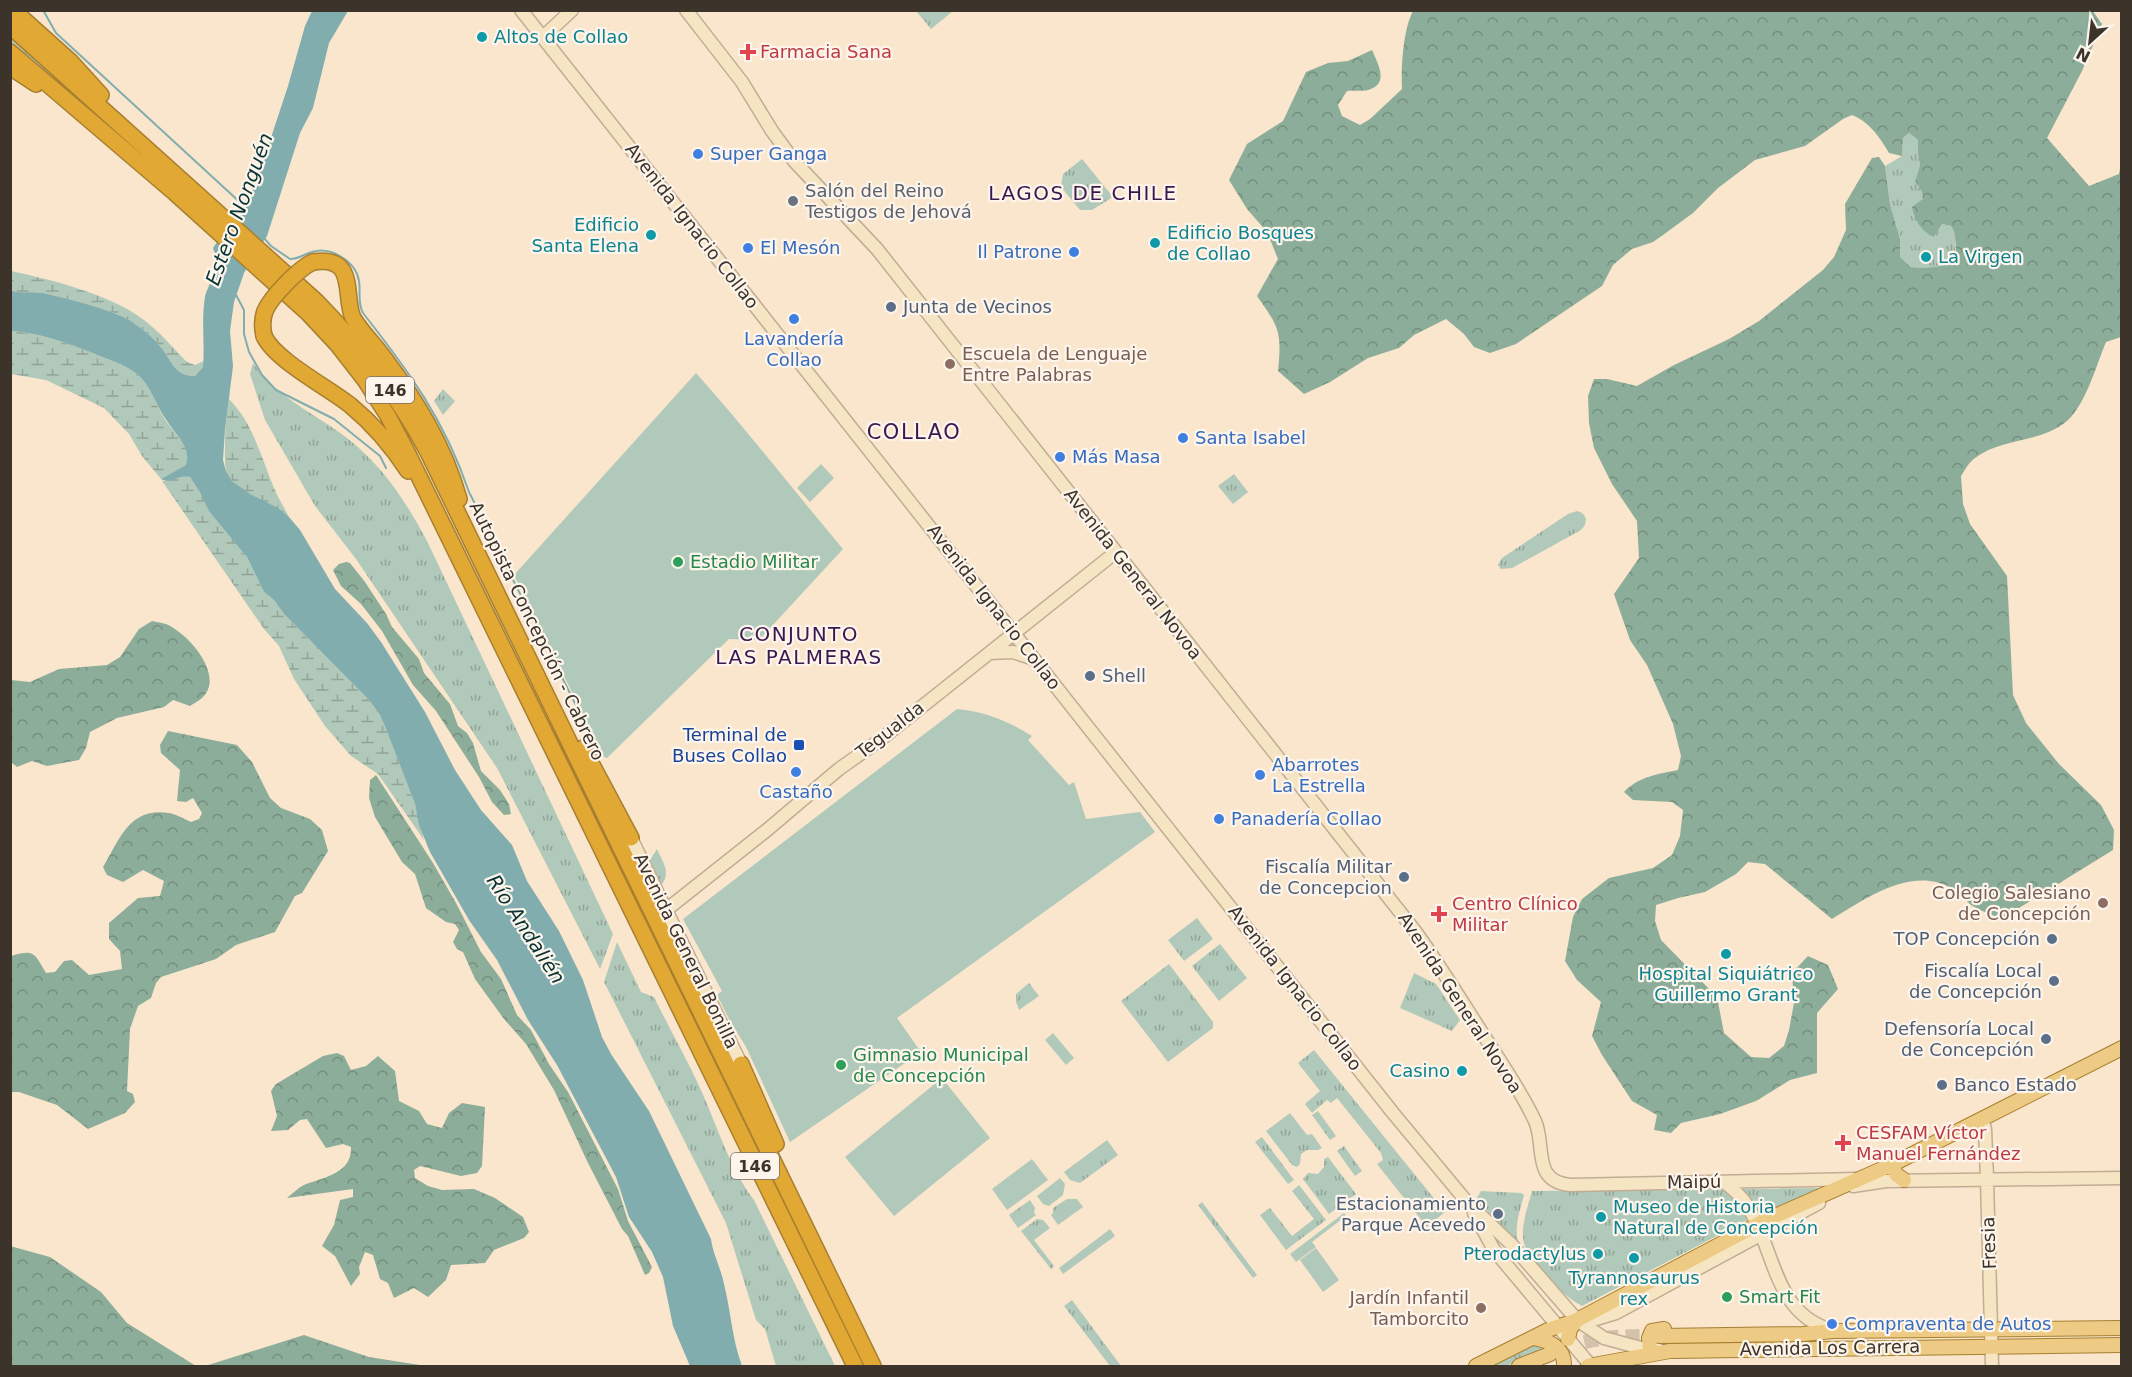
<svg xmlns="http://www.w3.org/2000/svg" width="2132" height="1377" viewBox="0 0 2132 1377" font-family="'DejaVu Sans',sans-serif">
  <defs>
    <pattern id="grass-tufts" width="24" height="20" patternUnits="userSpaceOnUse" patternTransform="scale(1.5)"><rect width="24" height="20" fill="#b1c9ba"/><path d="M3 7l-1-3M5 7V3M7 7l1-3M15 17l-1-3M17 17v-4M19 17l1-3" fill="none" stroke="#91a497"/></pattern>
    <pattern id="forest-crowns" width="20" height="18" patternUnits="userSpaceOnUse" patternTransform="scale(1.5)"><rect width="20" height="18" fill="#8cad99"/><path d="M2 6a3 3 0 1 1 6 0M12 15a3 3 0 1 1 6 0" fill="none" stroke="#748e7d"/></pattern>
    <pattern id="wetland-marsh" width="20" height="14" patternUnits="userSpaceOnUse" patternTransform="scale(1.5)"><rect width="20" height="14" fill="#b1c9ba"/><path d="M1 5h8M5 5V1M11 12h8M15 12V8" fill="none" stroke="#91a497"/></pattern>
  </defs>
  <rect width="100%" height="100%" fill="#fae6cd"/>
  <path fill="url(#grass-tufts)" d="M916,11H953L931,29Z
    M11,33L187,192L79,102L11,42Z
    M1909,133L1918,140V154L1920,165L1915,181L1922,192L1934,237L1942,224L1951,226C1958,240 1959,263 1941,267C1932,269 1920,267 1911,267L1900,257V239L1890,204L1885,166L1902,156L1903,138Z
    M1082,159L1113,197L1092,210H1080L1061,187L1063,174Z
    M253,363C277,398 315,413 347,438C383,466 407,503 428,543L613,934L600,969L497,768L356,559L315,506L265,420L250,374Z
    M443,389L455,401L443,415L434,401Z
    M1234,474L1248,492L1233,504L1218,486Z
    M1577,511C1588,514 1588,523 1581,530L1512,568L1501,569L1498,565L1502,558L1568,514Z
    M657,849C662,861 672,873 661,885L650,860Z
    M1197,918L1213,939L1184,961L1168,940Z
    M617,942L641,992L654,997C669,1028 686,1057 700,1088C717,1125 729,1167 754,1200L835,1366H776L765,1329L756,1320L726,1223L604,982Z
    M1220,944L1247,978L1219,1001L1192,966Z
    M1169,964L1213,1022V1028L1168,1062L1121,1001Z
    M1414,973L1436,984L1460,1020L1452,1031L1400,1008Z
    M1029,983L1039,996L1019,1010L1016,1002V994Z
    M1053,1033L1074,1058L1066,1065L1045,1040Z
    M1314,1050L1445,1212L1427,1227L1377,1164L1383,1160L1381,1153L1337,1098L1331,1103L1327,1100L1312,1113L1305,1104L1320,1091L1298,1063Z
    M1318,1111L1336,1136L1330,1140L1312,1115Z
    M1290,1113L1307,1135L1312,1134L1322,1148L1318,1150H1307L1301,1154L1300,1164L1297,1167L1292,1165L1266,1131Z
    M1262,1137L1294,1180L1288,1184L1255,1142Z
    M1107,1140L1118,1155L1080,1183L1070,1180L1064,1172Z
    M1344,1146L1362,1171L1355,1176L1337,1151Z
    M1328,1157L1356,1194L1329,1214L1303,1179L1308,1173L1318,1174L1324,1167V1159Z
    M1060,1178L1065,1184L1063,1195L1049,1206L1043,1204L1037,1196Z
    M1299,1185L1326,1220L1286,1250L1260,1215L1270,1208L1292,1236L1314,1219L1292,1191Z
    M1822,1188L1759,1214L1582,1306C1563,1296 1524,1260 1523,1237C1522,1222 1528,1206 1532,1191Z
    M1481,1191L1521,1193L1524,1195C1520,1211 1514,1226 1518,1242L1516,1244L1477,1198Z
    M1067,1199H1077L1083,1207L1058,1225L1051,1215L1053,1213V1208Z
    M1030,1200L1035,1208L1034,1213L1036,1215L1018,1228L1009,1215Z
    M1202,1202L1257,1275L1253,1278L1198,1205Z
    M1344,1213L1346,1216L1312,1242L1316,1247L1296,1262L1290,1254Z
    M1037,1219L1043,1220L1050,1228L1034,1240L1054,1266L1051,1269L1021,1231Z
    M1110,1229L1115,1236L1063,1274L1059,1268Z
    M1072,1300L1121,1366H1110L1064,1306Z
    M1532,1343L1547,1348L1506,1366H1488Z"/>
  <path fill="url(#forest-crowns)" d="M1413,11L2092,10L2102,24L2082,71L2047,138L2089,186L2119,174L2121,163V337L2106,342C2096,366 2088,397 2071,417C2046,444 2003,436 1975,458C1969,462 1965,470 1961,476L1963,504L1970,524L2007,576L2013,695L2026,723L2059,764L2101,805L2114,830L2113,850L2001,919C1991,914 1980,911 1971,905C1965,900 1960,893 1953,889C1912,865 1867,898 1832,919L1765,864L1748,862L1736,874L1705,892L1678,898L1656,905L1655,921L1661,940L1717,997L1724,1033L1751,1057L1769,1058L1784,1046L1789,1030L1794,1003L1792,973L1808,956L1828,965L1838,989L1817,1013V1073L1790,1080L1756,1101L1720,1114L1681,1123L1671,1133L1654,1130L1657,1115L1632,1101L1602,1055L1592,1036L1601,1002L1577,980L1565,961L1573,917L1582,899L1609,878L1653,868L1672,855L1680,836L1683,810L1672,802L1633,800L1624,792C1638,777 1658,774 1678,770L1681,756L1673,724L1647,665L1630,640L1614,594L1639,558L1637,521L1612,484L1594,448L1589,423L1588,396L1594,379H1607L1637,386L1674,365L1729,339L1759,321L1823,270L1834,257L1846,230L1845,204L1872,158L1879,157L1885,166L1890,204L1900,239V257L1911,267C1928,268 1958,271 1956,245C1955,238 1955,233 1951,226L1942,224L1934,237C1922,232 1914,220 1912,207L1923,199L1922,192L1915,181L1920,165L1918,154V140L1909,133L1903,138L1902,156L1889,153C1880,138 1870,122 1852,115L1843,119L1805,146L1755,160L1718,188L1693,213L1663,235L1653,242L1632,249L1613,265L1602,286L1516,344L1490,353L1474,347L1464,334L1446,319L1414,335L1399,348L1368,358L1330,382L1304,394L1278,371C1282,332 1279,327 1257,296L1278,259L1267,232L1247,209L1229,180L1247,144L1283,121L1306,72L1328,63L1348,61L1372,50C1377,62 1389,82 1371,89C1365,92 1354,90 1347,91L1338,105L1342,116L1360,125L1370,119L1402,89C1401,67 1403,30 1413,11Z
    M346,562L350,563L365,582L386,614L392,627L419,659L424,673L450,704L458,726L467,733L473,743L481,771L500,790L509,804L511,814L504,815L492,802L479,777L436,711L413,685L382,631L361,604L341,586L333,570L339,564Z
    M152,621C157,622 162,623 166,624C188,633 226,676 202,698C199,701 194,703 190,706L173,700L164,707L117,718L90,732L86,748L79,760L47,766L32,761L17,767L11,762V680L30,682L59,669L107,665L120,657L139,629Z
    M168,731L237,745L252,762L270,798L281,808L310,819L322,830L328,851L302,893L295,896L275,932L236,945L216,959L161,977L156,983L151,998L138,1006L130,1029L127,1091L133,1094L135,1102L125,1113L88,1129L57,1105L19,1092H11V956C35,949 34,953 46,973L55,972L64,961L72,960L89,975L122,969L120,951L109,939V923L138,898L160,896L164,881L143,870L123,882L107,875L103,867C120,839 129,807 169,813C176,814 184,819 191,822L199,819L202,813L193,798L186,802L177,801L180,770L161,753L160,745Z
    M376,775L433,863L456,903L481,952L501,979L517,1015L531,1030L549,1064L568,1092L618,1189L628,1221L652,1267L649,1273L645,1275L628,1236L622,1229L587,1161L554,1090L526,1044L504,1019L475,979L463,952L457,949L453,942L459,930L455,924L446,922L426,908L415,874L402,862L375,817L369,798L370,780Z
    M337,1053L344,1056L351,1070L366,1066L378,1056L395,1071L399,1101L419,1111L427,1124L442,1128L449,1113L462,1103L485,1107L482,1166L477,1173L461,1176L420,1166L414,1170L415,1178L428,1186L442,1190L474,1189L495,1198L523,1217L529,1232L524,1238L494,1250L485,1263L451,1265L446,1280L428,1297L414,1288L394,1298L388,1283L380,1279L373,1255L365,1252L359,1267L360,1274L351,1286L335,1256L322,1246L334,1225L340,1200L353,1197V1189L287,1198C292,1194 297,1189 302,1186C322,1177 352,1175 351,1147L343,1144L326,1148L307,1119L300,1120L288,1130L271,1131L277,1116L271,1091L276,1084L323,1056Z
    M10,1246L50,1257L101,1292L127,1323L196,1366H11Z
    M304,1335L369,1357L426,1366H205Z"/>
  <path fill="url(#wetland-marsh)" d="M11,271C52,280 110,294 144,320C160,332 173,348 187,362L195,365L204,361L203,367L195,376C173,376 172,359 159,345C152,336 141,328 131,321C111,309 66,298 43,293C32,291 21,294 11,290Z
    M10,331C41,333 67,343 95,354C109,360 124,364 137,374C151,386 156,406 166,421C175,434 192,448 187,465L161,479L142,456L129,434L104,408L46,380L11,374Z
    M229,399C253,423 261,457 274,488C278,498 284,507 289,517C276,507 262,502 248,493C222,476 225,470 225,442C225,427 227,413 229,399Z
    M185,476L190,477L247,557L264,592L274,600L284,614L369,700L380,715L386,729L415,804L424,840L378,774L351,756L325,726L294,679L279,646L264,629L162,481Z"/>
  <path fill="#b1c9ba" d="M696,373C747,430 794,491 843,549L759,640L729,639L607,758L604,757L514,575Z
    M821,464L834,478L810,502L797,488Z
    M957,709C986,712 1008,721 1032,736L1028,740L1069,785L1074,782L1086,819L1140,812L1155,832L897,1018L921,1052L790,1142L746,1047L729,1019L717,995L722,991L683,919Z
    M942,1078L990,1138L894,1216L845,1157Z
    M1032,1159L1048,1180L1007,1210L992,1189Z
    M1316,1248L1339,1280L1323,1292L1300,1260Z"/>
  <path fill="#82adaf" d="M312,11H348L329,43L313,108L300,133L267,236L254,255L244,273L234,302L230,331L233,366L225,430L223,460L226,471L232,481L250,494L278,508L289,517L300,530L335,589L367,623L381,642L425,712L455,770L481,810L512,845L527,881L559,931L583,980L602,1037L611,1054L649,1111L711,1239C713,1255 721,1268 724,1284C731,1312 732,1339 742,1366H690L673,1326L663,1277L652,1252L629,1217L616,1177L557,1065L528,1020L497,960L469,920L430,852L419,825L415,804L386,729L380,715L369,700L284,614L274,600L264,592L247,557L209,511L200,492L190,477C180,474 170,484 161,479L186,465C192,448 175,434 167,421C156,406 151,386 137,374C124,364 109,360 95,354C67,343 41,333 11,331L10,290C21,294 32,291 43,293C66,298 111,309 131,321C141,328 152,336 159,345C172,359 173,376 195,376L203,367C205,343 201,320 205,297C207,286 220,267 220,264C221,258 214,254 213,248L255,186L288,86L305,26Z"/>
  <g fill="none" stroke-linecap="round" stroke-linejoin="round">
    <path stroke="#82adaf" stroke-width="2" d="M43,10L56,33L244,206
      M263,237L271,246L290,259C299,259 304,254 312,252C330,246 356,261 359,281C361,292 357,302 363,313C410,373 444,419 469,492L598,749L599,758
      M235,293L244,310V334L249,352L262,375L276,390L334,419L380,456L386,468"/>
    <path stroke="#d4c2ad" stroke-width="14" stroke-dasharray="14 7" stroke-linecap="butt" d="M1564,1348C1601,1336 1621,1336 1659,1336"/>
    <defs>
      <path id="secondary" d="M521,10L1393,1113L1467,1202L1512,1245L1577,1320L1604,1338L1641,1348L1659,1350
        M686,10L742,82L772,131L794,161L877,249L1415,931C1441,967 1464,1005 1488,1042C1504,1067 1522,1093 1535,1121C1546,1145 1531,1182 1571,1185L1857,1179
        M543,37L572,10
        M989,653L1013,652L1034,659
        M631,838L741,1064
        M666,910L767,830L839,769L880,740L1116,552
        M1982,1119L1985,1129L1987,1179L1992,1366
        M1724,1182C1732,1188 1741,1196 1747,1205C1775,1248 1773,1314 1832,1330
        M1853,1186L1886,1181L2122,1178
        M1474,1213L1494,1250L1591,1366
        M1577,1320L1596,1319L1616,1313L1819,1203"/>
      <path id="primary" d="M1891,1165L1897,1175L1904,1180
        M1659,1336L1803,1334L1833,1331L2122,1328
        M1533,1338C1549,1340 1565,1348 1564,1366
        M1568,1339L1570,1329L1577,1320
        M1650,1350L1649,1338L1652,1331L1664,1329
        M1476,1366L1548,1330L1577,1320L1766,1220L1891,1165L2122,1048
        M1519,1366L1550,1354
        M1588,1366L1670,1351L2122,1345"/>
      <path id="highway" d="M13,10L71,62L101,95
        M10,26L317,302C361,347 398,396 428,452L873,1366
        M10,52L175,193L308,313L337,344L365,380L388,416L408,454L855,1366
        M10,67L36,84
        M313,262C358,255 343,296 353,318C362,333 375,345 385,359C417,402 444,446 459,499
        M264,336C275,360 327,387 350,405C373,424 392,446 408,471
        M583,748L631,838
        M741,1064L776,1144"/>
    </defs>
    <use href="#secondary" stroke="#c0ad95" stroke-width="15"/>
    <use href="#primary" stroke="#a77f31" stroke-width="16"/>
    <use href="#highway" stroke="#a77f31" stroke-width="18"/>
    <use href="#secondary" stroke="#f6e5c2" stroke-width="12"/>
    <use href="#primary" stroke="#edcb85" stroke-width="14"/>
    <use href="#highway" stroke="#e1a834" stroke-width="15"/>
    <defs>
      <path id="highway-bridge" d="M264,336C262,327 262,319 265,311C271,297 299,268 313,262"/>
    </defs>
    <use href="#highway-bridge" stroke="#a77f31" stroke-width="18" stroke-linecap="butt"/>
    <use href="#highway-bridge" stroke="#e1a834" stroke-width="15"/>
  </g>
  <g fill="#0f9aa8" stroke="#fdf5eb" stroke-width="2">
    <circle cx="482" cy="37" r="6"/>
    <circle cx="651" cy="235" r="6"/>
    <circle cx="1155" cy="243" r="6"/>
    <circle cx="1926" cy="257" r="6"/>
    <circle cx="1726" cy="954" r="6"/>
    <circle cx="1462" cy="1071" r="6"/>
    <circle cx="1601" cy="1217" r="6"/>
    <circle cx="1598" cy="1254" r="6"/>
    <circle cx="1634" cy="1258" r="6"/>
  </g>
  <g fill="#e0444e" stroke="#fdf5eb" stroke-width="2">
    <path d="M745 43h6v6h6v6h-6v6h-6v-6h-6v-6h6z"/>
    <path d="M1436 905h6v6h6v6h-6v6h-6v-6h-6v-6h6z"/>
    <path d="M1840 1134h6v6h6v6h-6v6h-6v-6h-6v-6h6z"/>
  </g>
  <g fill="#3f7fe0" stroke="#fdf5eb" stroke-width="2">
    <circle cx="698" cy="154" r="6"/>
    <circle cx="748" cy="248" r="6"/>
    <circle cx="1074" cy="252" r="6"/>
    <circle cx="794" cy="319" r="6"/>
    <circle cx="1183" cy="438" r="6"/>
    <circle cx="1060" cy="457" r="6"/>
    <circle cx="796" cy="772" r="6"/>
    <circle cx="1260" cy="775" r="6"/>
    <circle cx="1219" cy="819" r="6"/>
    <circle cx="1832" cy="1324" r="6"/>
  </g>
  <circle fill="#6b7280" stroke="#fdf5eb" stroke-width="2" cx="793" cy="201" r="6"/>
  <g fill="#5c6f8a" stroke="#fdf5eb" stroke-width="2">
    <circle cx="891" cy="307" r="6"/>
    <circle cx="1090" cy="676" r="6"/>
    <circle cx="1404" cy="877" r="6"/>
    <circle cx="2052" cy="939" r="6"/>
    <circle cx="2054" cy="981" r="6"/>
    <circle cx="2046" cy="1039" r="6"/>
    <circle cx="1942" cy="1085" r="6"/>
    <circle cx="1498" cy="1214" r="6"/>
  </g>
  <g fill="#8d6e63" stroke="#fdf5eb" stroke-width="2">
    <circle cx="950" cy="364" r="6"/>
    <circle cx="2103" cy="903" r="6"/>
    <circle cx="1481" cy="1308" r="6"/>
  </g>
  <g fill="#2e9e5b" stroke="#fdf5eb" stroke-width="2">
    <circle cx="678" cy="562" r="6"/>
    <circle cx="841" cy="1065" r="6"/>
    <circle cx="1727" cy="1297" r="6"/>
  </g>
  <rect fill="#1a4fb4" stroke="#fdf5eb" stroke-width="2" x="793" y="739" width="12" height="12" rx="3"/>
  <g text-anchor="middle" stroke-width="4.5" stroke-linejoin="round" paint-order="stroke">
    <g fill="#fdf5eb" stroke="#766e65" stroke-width="1.5">
      <rect x="366" y="377" width="48" height="26" rx="4.5"/>
      <rect x="731" y="1153" width="48" height="26" rx="4.5"/>
    </g>
    <g font-size="16" font-weight="bold" fill="#3c342b">
      <text x="390" y="396">146</text>
      <text x="755" y="1172">146</text>
    </g>
    <g font-size="18" fill="#0d838f" stroke="#fdf5eb" text-anchor="start">
      <text x="494" y="43">Altos de Collao</text>
      <text x="639" y="231" text-anchor="end">Edificio<tspan x="639" dy="21">Santa Elena</tspan></text>
      <text x="1167" y="239">Edificio Bosques<tspan x="1167" dy="21">de Collao</tspan></text>
      <text x="1938" y="263">La Virgen</text>
      <text x="1726" y="980" text-anchor="middle">Hospital Siquiátrico<tspan x="1726" dy="21">Guillermo Grant</tspan></text>
      <text x="1450" y="1077" text-anchor="end">Casino</text>
      <text x="1613" y="1213">Museo de Historia<tspan x="1613" dy="21">Natural de Concepción</tspan></text>
      <text x="1586" y="1260" text-anchor="end">Pterodactylus</text>
      <text x="1634" y="1284" text-anchor="middle">Tyrannosaurus<tspan x="1634" dy="21">rex</tspan></text>
    </g>
    <g font-size="18" fill="#be3a42" stroke="#fdf5eb" text-anchor="start">
      <text x="760" y="58">Farmacia Sana</text>
      <text x="1452" y="910">Centro Clínico<tspan x="1452" dy="21">Militar</tspan></text>
      <text x="1856" y="1139">CESFAM Víctor<tspan x="1856" dy="21">Manuel Fernández</tspan></text>
    </g>
    <g font-size="18" fill="#366cbe" stroke="#fdf5eb" text-anchor="start">
      <text x="710" y="160">Super Ganga</text>
      <text x="760" y="254">El Mesón</text>
      <text x="1062" y="258" text-anchor="end">Il Patrone</text>
      <text x="794" y="345" text-anchor="middle">Lavandería<tspan x="794" dy="21">Collao</tspan></text>
      <text x="1195" y="444">Santa Isabel</text>
      <text x="1072" y="463">Más Masa</text>
      <text x="1272" y="771">Abarrotes<tspan x="1272" dy="21">La Estrella</tspan></text>
      <text x="796" y="798" text-anchor="middle">Castaño</text>
      <text x="1231" y="825">Panadería Collao</text>
      <text x="1844" y="1330">Compraventa de Autos</text>
    </g>
    <g font-size="18" fill="#5b616d" stroke="#fdf5eb" text-anchor="start">
      <text x="805" y="197">Salón del Reino<tspan x="805" dy="21">Testigos de Jehová</tspan></text>
    </g>
    <g font-size="18" fill="#3c342b" stroke="#fdf5eb">
      <text transform="translate(692 226) rotate(52)" y="6">Avenida Ignacio Collao</text>
      <text transform="translate(1133 574) rotate(52)" y="6">Avenida General Novoa</text>
      <text transform="translate(994 607) rotate(52)" y="6">Avenida Ignacio Collao</text>
      <text transform="translate(537 631) rotate(64)" y="6">Autopista Concepción - Cabrero</text>
      <text transform="translate(890 730) rotate(-38)" y="6">Tegualda</text>
      <text transform="translate(686 951) rotate(64)" y="6">Avenida General Bonilla</text>
      <text transform="translate(1295 988) rotate(52)" y="6">Avenida Ignacio Collao</text>
      <text transform="translate(1460 1003) rotate(57)" y="6">Avenida General Novoa</text>
      <text transform="translate(1694 1182) rotate(-1)" y="6">Maipú</text>
      <text transform="translate(1989 1243) rotate(-92)" y="6">Fresia</text>
      <text transform="translate(1830 1348) rotate(-1)" y="6">Avenida Los Carrera</text>
    </g>
    <g font-size="18" fill="#4e5e75" stroke="#fdf5eb" text-anchor="end">
      <text x="903" y="313" text-anchor="start">Junta de Vecinos</text>
      <text x="1102" y="682" text-anchor="start">Shell</text>
      <text x="1392" y="873">Fiscalía Militar<tspan x="1392" dy="21">de Concepcion</tspan></text>
      <text x="2040" y="945">TOP Concepción</text>
      <text x="2042" y="977">Fiscalía Local<tspan x="2042" dy="21">de Concepción</tspan></text>
      <text x="2034" y="1035">Defensoría Local<tspan x="2034" dy="21">de Concepción</tspan></text>
      <text x="1954" y="1091" text-anchor="start">Banco Estado</text>
      <text x="1486" y="1210">Estacionamiento<tspan x="1486" dy="21">Parque Acevedo</tspan></text>
    </g>
    <g font-size="18" fill="#785e54" stroke="#fdf5eb" text-anchor="end">
      <text x="962" y="360" text-anchor="start">Escuela de Lenguaje<tspan x="962" dy="21">Entre Palabras</tspan></text>
      <text x="2091" y="899">Colegio Salesiano<tspan x="2091" dy="21">de Concepción</tspan></text>
      <text x="1469" y="1304">Jardín Infantil<tspan x="1469" dy="21">Tamborcito</tspan></text>
    </g>
    <g font-size="18" fill="#27864d" stroke="#fdf5eb" text-anchor="start">
      <text x="690" y="568">Estadio Militar</text>
      <text x="853" y="1061">Gimnasio Municipal<tspan x="853" dy="21">de Concepción</tspan></text>
      <text x="1739" y="1303">Smart Fit</text>
    </g>
    <g font-size="18" fill="#164399" stroke="#fdf5eb" text-anchor="end">
      <text x="787" y="741">Terminal de<tspan x="787" dy="21">Buses Collao</tspan></text>
    </g>
    <g font-size="20" letter-spacing="1.5" fill="#3a174e" stroke="#fdf5eb">
      <text x="1083" y="200">LAGOS DE CHILE</text>
      <text x="799" y="641">CONJUNTO<tspan x="799" dy="23">LAS PALMERAS</tspan></text>
    </g>
    <g font-size="20" font-style="italic" fill="#083436" stroke="#fdf5eb">
      <text transform="translate(239 209) rotate(-70)" y="7">Estero Nonguén</text>
      <text transform="translate(526 929) rotate(57)" y="7">Río Andalién</text>
    </g>
    <g font-size="21" letter-spacing="1.5" fill="#3a174e" stroke="#fdf5eb">
      <text x="914" y="439">COLLAO</text>
    </g>
  </g>
  <rect width="2132" height="1377" fill="none" stroke="#3c342b" stroke-width="24"/>
  <g transform="translate(2090 42) rotate(207)" stroke="#fdf5eb" stroke-width="4.5" paint-order="stroke">
  <path d="M0-4.5L10 22L0 15L-10 22Z" fill="#3c342b"/>
  <text y="-9" font-size="16" font-weight="bold" text-anchor="middle" fill="#3c342b">N</text>
  </g>
</svg>
